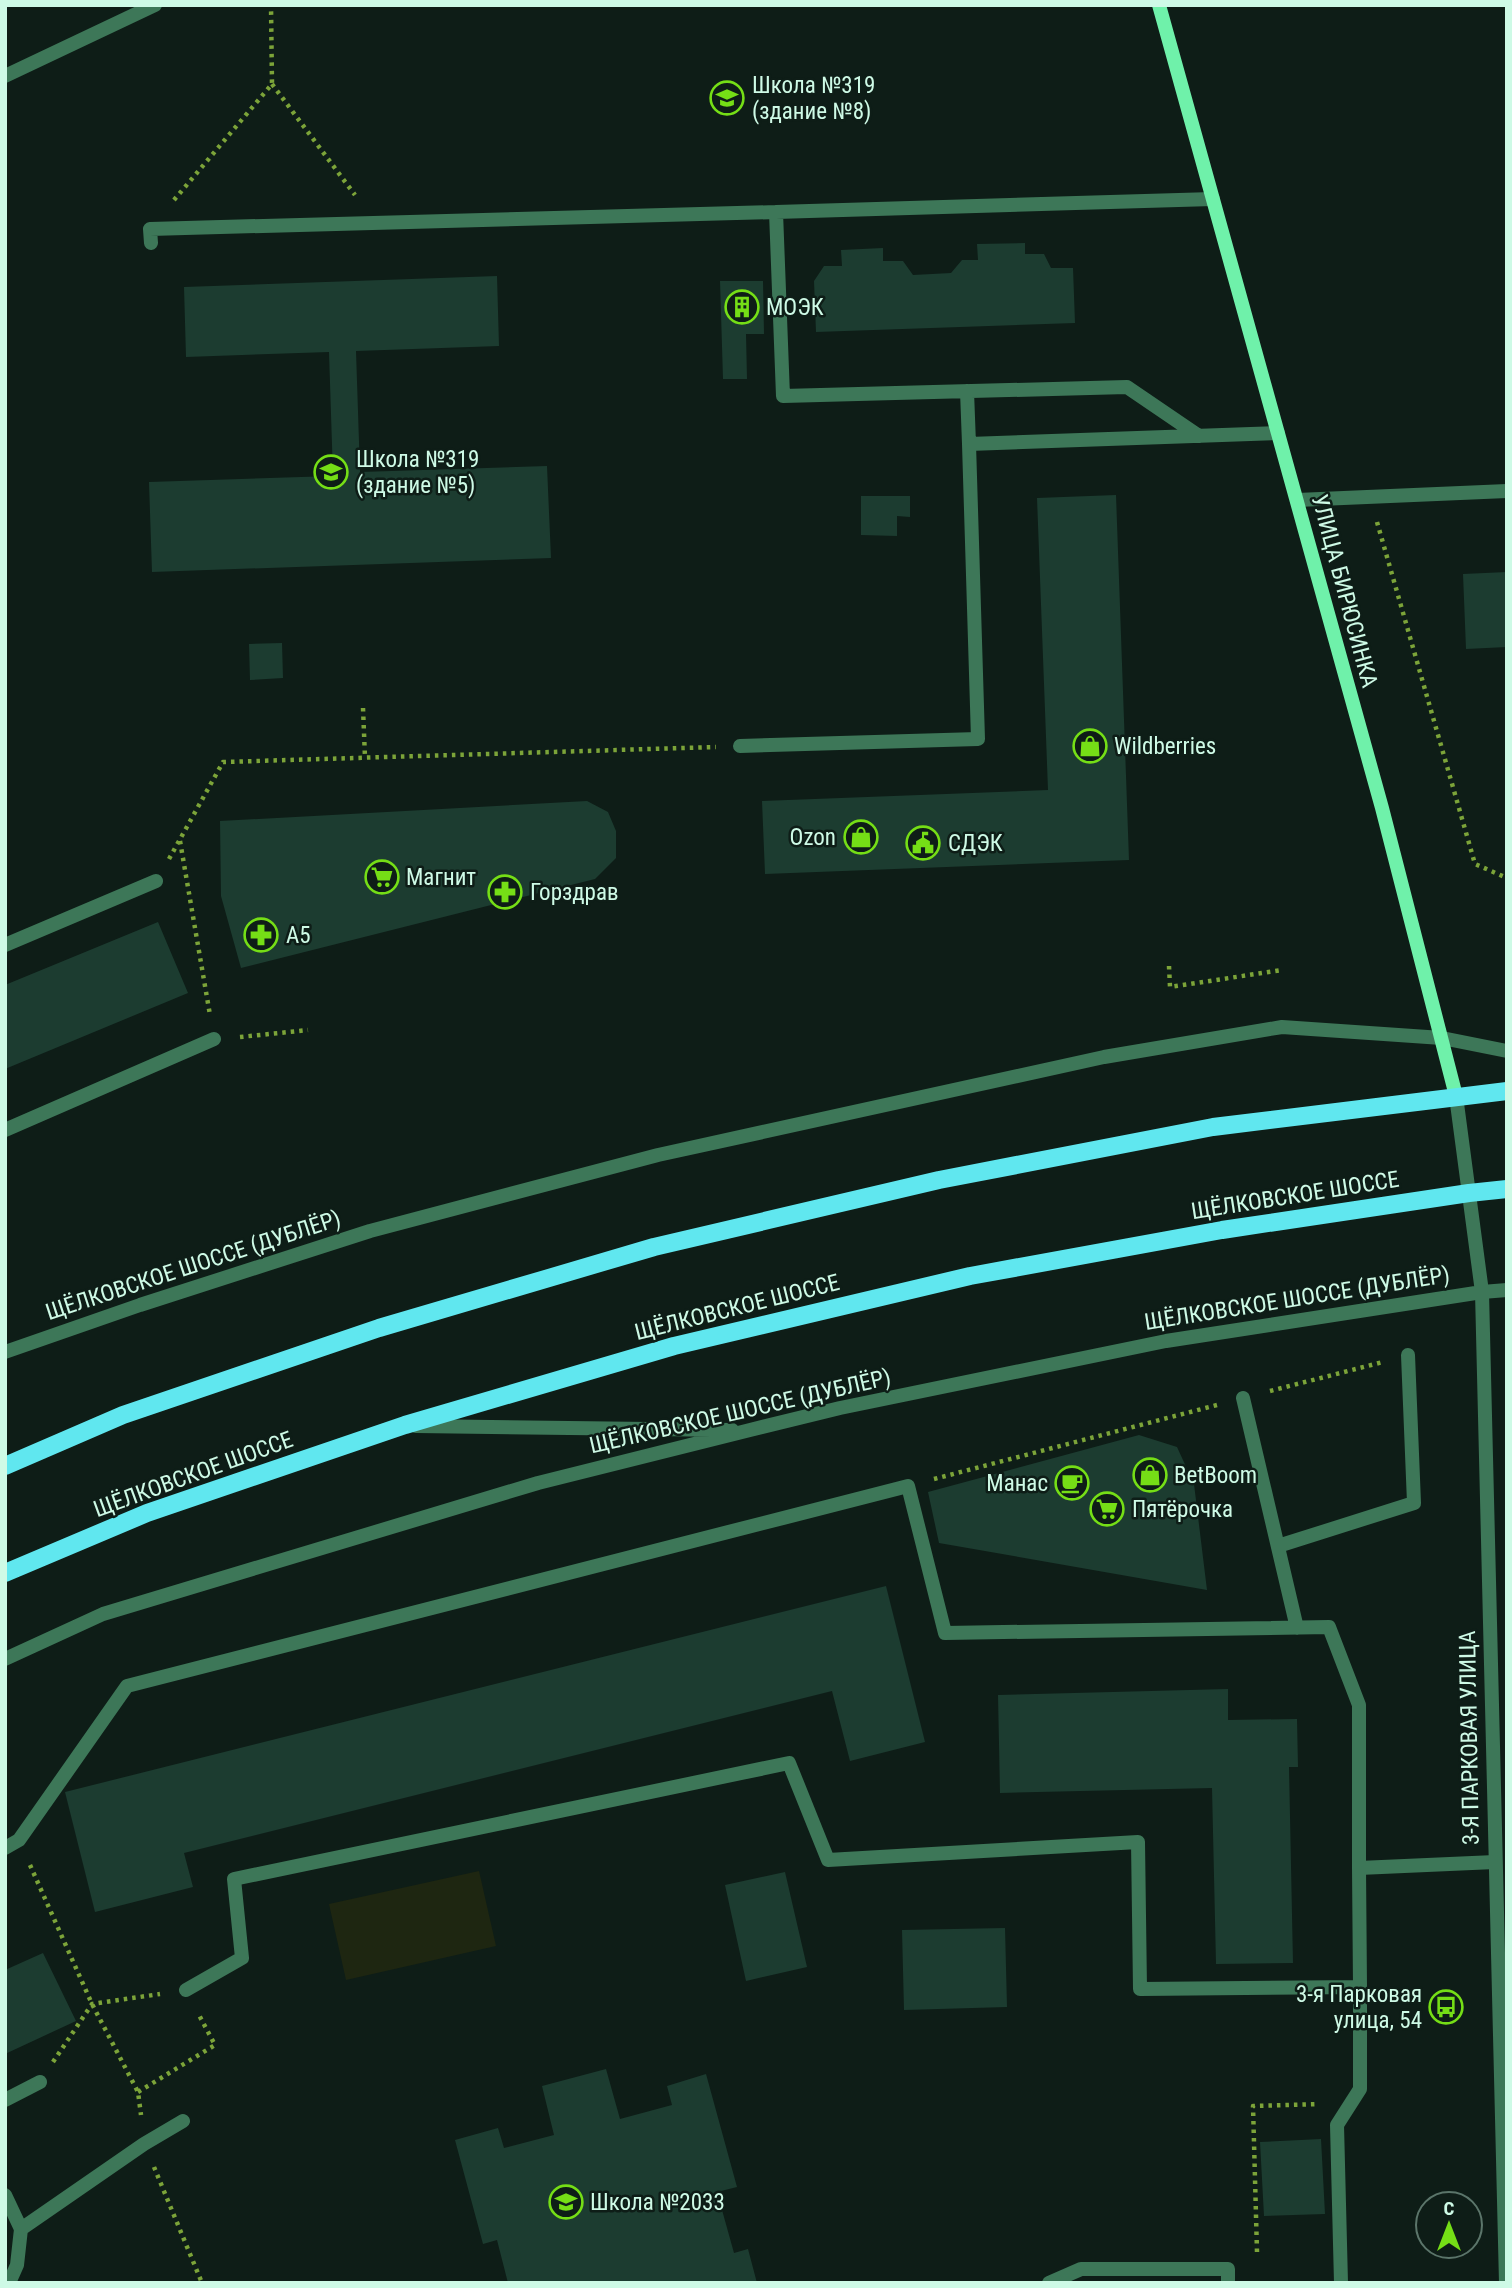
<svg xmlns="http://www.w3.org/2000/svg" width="1512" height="2288" viewBox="0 0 1512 2288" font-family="'Roboto Condensed',sans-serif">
  <rect width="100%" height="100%" fill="#0e1d17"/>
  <path fill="#1e2611" d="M479,1871L496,1946L346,1980L329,1904Z"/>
  <path fill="#1c3c30" d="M1025,243V254H1044L1051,268H1073L1075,323L816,332L814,281L824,266H842L841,250L883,248V261H903L913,275L951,273L962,260H978L977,244Z
    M497,276L499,346L356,351L360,472L547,466L551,558L152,572L149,482L333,476L329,352L186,357L184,287Z
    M720,281H763L764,334H746L747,379H723Z
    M1116,495L1129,860L765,874L762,801L1048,790L1037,498Z
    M861,496H910V517L897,516V536L861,535Z
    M1507,572V647L1466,649L1463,574Z
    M282,643L283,678L250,680L249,644Z
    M587,801L608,812L616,831V858L595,879L241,968L221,896L220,821Z
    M158,922L188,993L5,1069V985Z
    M1139,1435L1177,1447L1194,1484L1207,1590L939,1543L928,1492Z
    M886,1586L925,1742L850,1761L832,1691L184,1853L193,1887L95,1912L65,1792Z
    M1228,1689V1720L1297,1719L1298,1767H1289L1293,1963L1216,1964L1212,1788L1000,1793L998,1695Z
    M785,1872L807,1967L746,1981L725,1885Z
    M1005,1928L1007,2007L904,2010L902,1930Z
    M43,1953L76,2021L5,2054V1970Z
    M606,2069L620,2119L672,2105L667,2086L706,2074L737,2187L717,2192L734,2253L748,2249L757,2283H508L497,2240L483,2244L455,2140L498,2128L504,2148L554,2135L542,2086Z
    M1321,2139L1325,2214L1264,2216L1260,2142Z"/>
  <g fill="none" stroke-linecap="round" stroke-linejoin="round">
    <path stroke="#7ca439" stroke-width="4.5" stroke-dasharray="3.5 5" stroke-linecap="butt" d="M272,84L355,195
      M174,200L272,84L271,5
      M1377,522L1475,864L1507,878
      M363,708L365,758
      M180,841L210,1015
      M169,859L223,762L716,747
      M1169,966L1170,987L1282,970
      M240,1037L308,1030
      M1270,1391L1383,1362
      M934,1479L1217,1405
      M30,1865L92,2004L138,2092L141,2115
      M53,2062L92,2004L160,1994
      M138,2092L215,2045L199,2015
      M154,2167L202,2283
      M1257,2252L1253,2106L1319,2104"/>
    <path stroke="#3d7758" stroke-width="14" d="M5,76L155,5
      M151,243L150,229L776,212
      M967,391L969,444
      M1199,436L1127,387L783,396L776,212L1213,199
      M1297,500L1507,491
      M740,746L978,739L969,444L1278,433
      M5,945L156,881
      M5,1130L214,1039
      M1243,1398L1297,1628
      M1278,1546L1414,1503L1408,1355
      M5,1848L19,1840L127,1686L908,1486L945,1633L1329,1627L1359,1705V1868L1495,1862
      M186,1990L242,1958L234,1879L789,1763L828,1860L1138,1842L1140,1989L1360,1987L1359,1868
      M5,2100L40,2082
      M5,2195L21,2229L17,2265L9,2283
      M21,2229L144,2144L183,2121
      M1049,2283L1081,2269H1228V2283
      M1341,2283L1337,2125L1360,2089V1987"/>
    <path stroke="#3d7758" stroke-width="14" d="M1456,1096L1482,1292L1506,2283
      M5,1352L140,1305L370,1231L658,1155L1104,1057L1282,1027L1442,1038L1507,1051
      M416,1426L732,1430
      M5,1659L103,1614L538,1483L750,1430L840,1408L1166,1341L1482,1292L1507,1290"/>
    <path stroke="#6ff1aa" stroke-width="14" d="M1159,5L1382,808L1456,1096"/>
    <path stroke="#60e7ef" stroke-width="18" d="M5,1466L123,1415L379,1328L654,1247L939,1180L1213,1127L1507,1091
      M5,1573L147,1513L405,1425L674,1346L970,1276L1222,1230L1469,1193L1507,1189"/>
  </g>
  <defs>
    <symbol id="school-ring" viewBox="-11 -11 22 22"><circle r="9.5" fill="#0e1d17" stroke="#75de16" stroke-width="1.5"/><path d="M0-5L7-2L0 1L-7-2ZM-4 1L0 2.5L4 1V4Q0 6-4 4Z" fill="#75de16"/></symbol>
    <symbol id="building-ring" viewBox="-11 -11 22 22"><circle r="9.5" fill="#0e1d17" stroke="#75de16" stroke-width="1.5"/><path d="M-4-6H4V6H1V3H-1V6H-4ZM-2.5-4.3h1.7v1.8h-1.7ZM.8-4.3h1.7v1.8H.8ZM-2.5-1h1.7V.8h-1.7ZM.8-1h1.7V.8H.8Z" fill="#75de16"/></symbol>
    <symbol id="shop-ring" viewBox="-11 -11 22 22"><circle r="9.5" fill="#0e1d17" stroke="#75de16" stroke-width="1.5"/><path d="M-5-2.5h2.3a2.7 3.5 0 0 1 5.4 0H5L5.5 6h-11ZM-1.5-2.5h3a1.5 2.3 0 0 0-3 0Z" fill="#75de16"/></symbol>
    <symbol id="civic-ring" viewBox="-11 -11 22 22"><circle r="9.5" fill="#0e1d17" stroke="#75de16" stroke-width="1.5"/><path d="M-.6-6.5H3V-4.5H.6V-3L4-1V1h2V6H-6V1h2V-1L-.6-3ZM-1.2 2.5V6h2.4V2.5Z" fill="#75de16"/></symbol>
    <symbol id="supermarket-ring" viewBox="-11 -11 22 22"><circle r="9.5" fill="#0e1d17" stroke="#75de16" stroke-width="1.5"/><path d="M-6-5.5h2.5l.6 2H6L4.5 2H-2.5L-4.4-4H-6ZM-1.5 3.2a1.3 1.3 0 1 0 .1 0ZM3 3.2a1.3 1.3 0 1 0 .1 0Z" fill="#75de16"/></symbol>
    <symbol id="pharmacy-ring" viewBox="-11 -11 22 22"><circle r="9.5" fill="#0e1d17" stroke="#75de16" stroke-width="1.5"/><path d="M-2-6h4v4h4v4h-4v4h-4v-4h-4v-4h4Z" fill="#75de16"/></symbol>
    <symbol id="cafe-ring" viewBox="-11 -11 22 22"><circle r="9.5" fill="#0e1d17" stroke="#75de16" stroke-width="1.5"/><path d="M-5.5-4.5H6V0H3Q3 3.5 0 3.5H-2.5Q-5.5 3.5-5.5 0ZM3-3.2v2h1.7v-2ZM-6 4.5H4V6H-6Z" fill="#75de16"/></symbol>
    <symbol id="bus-ring" viewBox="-11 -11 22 22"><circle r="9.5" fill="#0e1d17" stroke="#75de16" stroke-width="1.5"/><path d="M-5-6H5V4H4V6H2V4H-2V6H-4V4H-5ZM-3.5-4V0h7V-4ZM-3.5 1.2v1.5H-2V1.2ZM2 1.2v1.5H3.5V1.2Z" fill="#75de16"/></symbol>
  </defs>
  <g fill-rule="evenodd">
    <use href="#school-ring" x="708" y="79" width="38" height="38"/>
    <use href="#building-ring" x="723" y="288" width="38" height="38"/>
    <use href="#school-ring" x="312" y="453" width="38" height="38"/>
    <use href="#shop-ring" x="1071" y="727" width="38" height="38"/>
    <use href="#shop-ring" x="842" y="818" width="38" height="38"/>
    <use href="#civic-ring" x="904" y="824" width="38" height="38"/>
    <use href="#supermarket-ring" x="363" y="858" width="38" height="38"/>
    <use href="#pharmacy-ring" x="486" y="873" width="38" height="38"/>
    <use href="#pharmacy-ring" x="242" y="916" width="38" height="38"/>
    <use href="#shop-ring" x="1131" y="1456" width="38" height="38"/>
    <use href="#cafe-ring" x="1053" y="1464" width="38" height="38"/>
    <use href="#supermarket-ring" x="1088" y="1490" width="38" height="38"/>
    <use href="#bus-ring" x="1427" y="1988" width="38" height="38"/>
    <use href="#school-ring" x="547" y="2183" width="38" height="38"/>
  </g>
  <g text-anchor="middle" stroke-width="5" stroke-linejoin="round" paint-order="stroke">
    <g font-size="23" fill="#cefae6" stroke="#0e1d17" text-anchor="start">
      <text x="752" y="93">Школа №319<tspan x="752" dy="26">(здание №8)</tspan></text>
      <text x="766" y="315">МОЭК</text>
      <text x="356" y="467">Школа №319<tspan x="356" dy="26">(здание №5)</tspan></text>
      <text x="1114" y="754">Wildberries</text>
      <text x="836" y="845" text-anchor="end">Ozon</text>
      <text x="948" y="851">СДЭК</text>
      <text x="406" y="885">Магнит</text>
      <text x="530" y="900">Горздрав</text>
      <text x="286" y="943">А5</text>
      <text x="1174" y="1483">BetBoom</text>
      <text x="1048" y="1491" text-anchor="end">Манас</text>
      <text x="1132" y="1517">Пятёрочка</text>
      <text x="1422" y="2002" text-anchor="end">3-я Парковая<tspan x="1422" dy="26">улица, 54</tspan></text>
      <text x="590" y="2210">Школа №2033</text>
    </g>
    <g font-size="23" fill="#cefae6" stroke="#0e1d17">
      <text transform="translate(1345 591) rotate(75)" y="8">УЛИЦА БИРЮСИНКА</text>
      <text transform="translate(1295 1195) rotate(-9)" y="8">ЩЁЛКОВСКОЕ ШОССЕ</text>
      <text transform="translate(193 1265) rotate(-18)" y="8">ЩЁЛКОВСКОЕ ШОССЕ (ДУБЛЁР)</text>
      <text transform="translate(1297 1298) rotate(-9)" y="8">ЩЁЛКОВСКОЕ ШОССЕ (ДУБЛЁР)</text>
      <text transform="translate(737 1307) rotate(-14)" y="8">ЩЁЛКОВСКОЕ ШОССЕ</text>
      <text transform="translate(740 1411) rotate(-13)" y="8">ЩЁЛКОВСКОЕ ШОССЕ (ДУБЛЁР)</text>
      <text transform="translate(193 1474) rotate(-20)" y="8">ЩЁЛКОВСКОЕ ШОССЕ</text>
      <text transform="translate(1469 1738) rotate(-91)" y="8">3-Я ПАРКОВАЯ УЛИЦА</text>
    </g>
  </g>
  <rect width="1512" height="2288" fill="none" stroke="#cefae6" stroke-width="14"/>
  <g transform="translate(1449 2225)"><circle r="33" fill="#0e1d17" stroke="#5b756a" stroke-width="2"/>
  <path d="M0-5L12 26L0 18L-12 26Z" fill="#75de16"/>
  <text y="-10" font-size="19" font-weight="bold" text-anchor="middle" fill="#cefae6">С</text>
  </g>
</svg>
